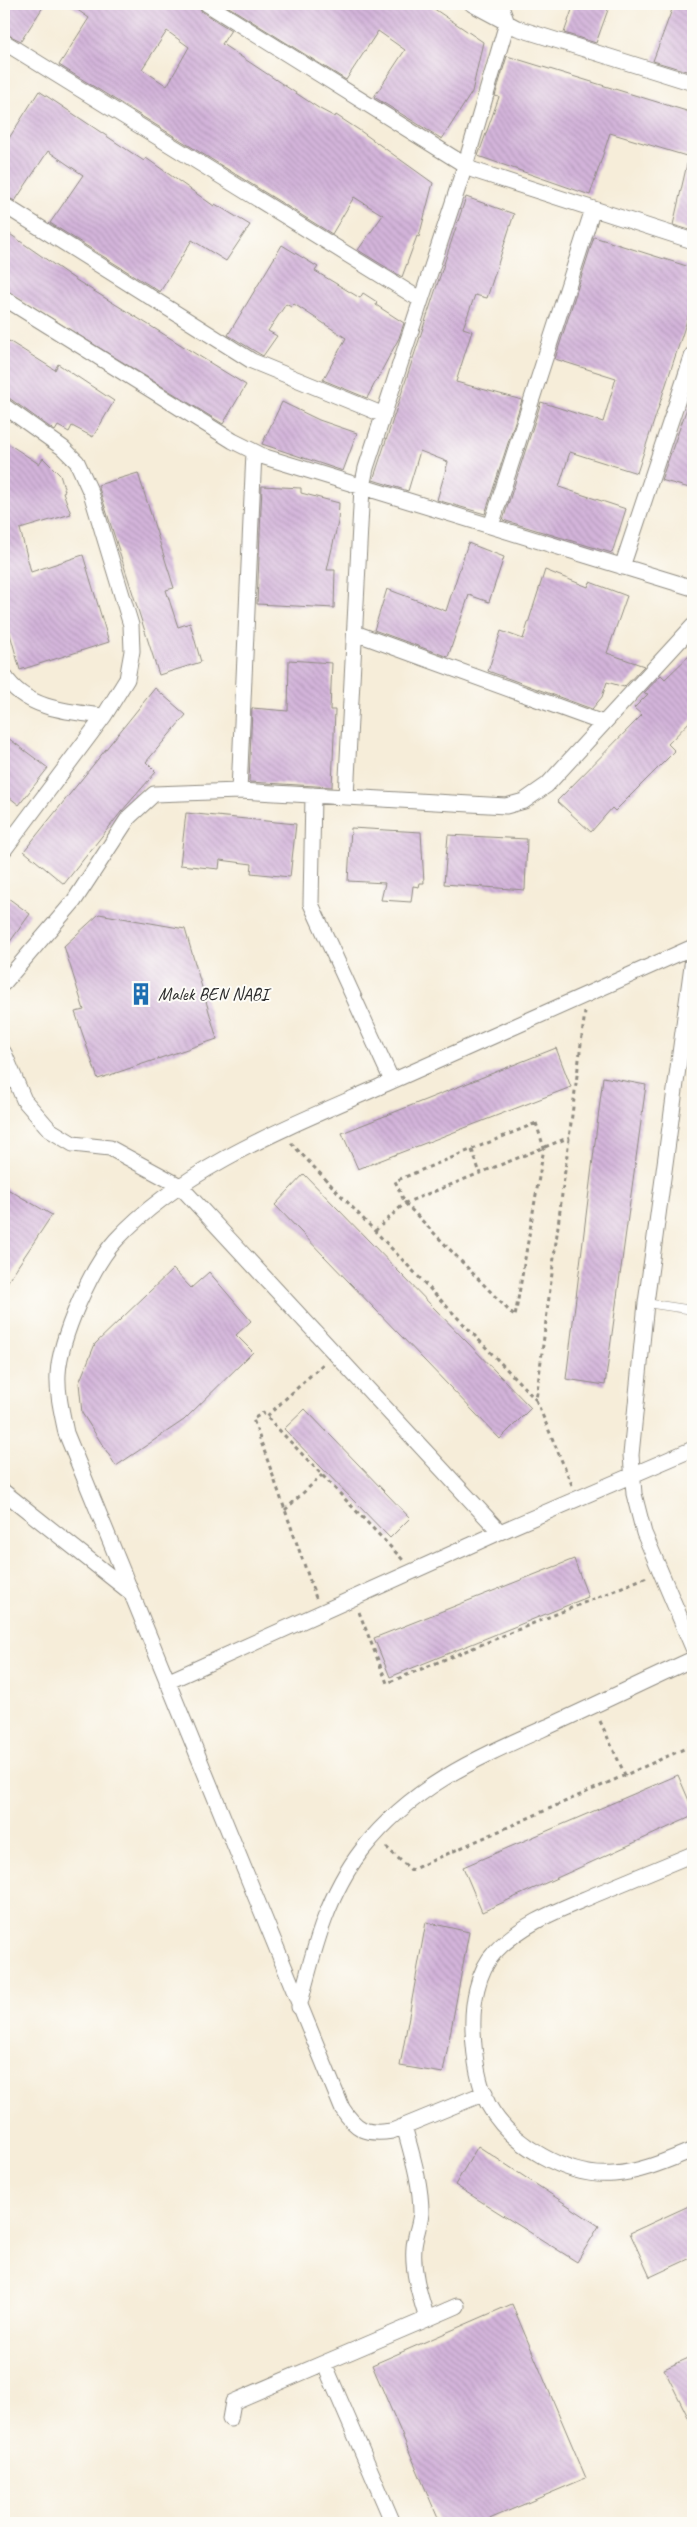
<svg xmlns="http://www.w3.org/2000/svg" width="697" height="2527" viewBox="0 0 697 2527" font-family="Caveat,sans-serif">
  <defs>
    <pattern id="building-back-hatch" width="6" height="6" patternUnits="userSpaceOnUse" patternTransform="scale(1.25)"><rect width="6" height="6" fill="#d3b4da"/><path d="M-1 5l2 2M0 0l6 6M5-1l2 2" fill="none" stroke="#b59bbb"/></pattern>
  </defs>
  <rect width="100%" height="100%" fill="#fdfcf7"/>
  <filter id="ink" filterUnits="userSpaceOnUse"><feTurbulence type="fractalNoise" baseFrequency=".02" numOctaves="2"/><feDisplacementMap in="SourceGraphic" scale="10" xChannelSelector="R" yChannelSelector="G"/><feConvolveMatrix kernelMatrix="1 2 1 2 8 2 1 2 1" color-interpolation-filters="sRGB"/></filter>
  <filter id="wash" filterUnits="userSpaceOnUse"><feTurbulence type="fractalNoise" baseFrequency=".0096" numOctaves="4" result="noise"/><feDisplacementMap in="SourceGraphic" scale="20" xChannelSelector="R" yChannelSelector="G"/><feGaussianBlur stdDeviation="1.12" result="paint"/><feColorMatrix in="noise" values="0 0 0 0 0 0 0 0 0 0 0 0 0 0 0 0 0 1.4 0 .05"/><feComposite in="paint" operator="in"/></filter>
  <g filter="url(#wash)">
    <rect width="100%" height="100%" fill="#f6edd9"/>
    <g id="blocks">
      <path fill="url(#building-back-hatch)" fill-rule="evenodd" d="M4,4H45L21,41L4,33Z
        M69,4H198L202,12L231,30L222,44L320,109L335,117L336,115L359,130L433,183L419,237L417,236L402,277L358,250L383,215L354,197L332,234L59,65L89,18ZM167,31L189,47L167,86L142,69Z
        M224,4H427L483,42L472,92L442,139L374,97L405,50L378,31L346,80Z
        M574,4H601L609,7L596,43L564,33Z
        M674,4H693V73L653,61Z
        M507,56L693,113V158L610,133L590,195L478,156L499,97L495,96Z
        M39,91L144,161L146,158L214,206L215,204L250,225L226,261L192,240L160,292L50,223L83,175L48,151L15,201L4,196V146Z
        M687,164L693,165V231L673,225Z
        M466,197L514,214L487,298L475,295L463,328L472,331L456,382L522,400L485,514L437,500L448,462L420,451L408,491L373,480Z
        M4,230L76,280L246,385L223,424L4,289Z
        M594,237L693,268V302L637,473L570,452L559,487L626,509L612,553L503,520L541,402L603,422L616,378L555,359Z
        M282,245L318,267L315,271L360,298L363,293L377,302L376,305L404,323L399,338L367,398L323,380L346,338L294,304L291,307L286,304L268,331L277,336L263,356L228,335Z
        M4,338L55,370L58,364L114,401L93,437L72,426L69,432L58,426L55,431L9,398L4,397Z
        M691,397H693V489L661,480Z
        M282,402L319,420L357,433L343,471L262,444Z
        M4,441L39,464L43,458L60,475L65,491L63,492L71,514L20,529L31,572L83,555L109,642L20,670L4,612Z
        M138,473L174,588L166,590L178,627L190,623L201,662L159,675L98,485Z
        M262,486L301,488V493L339,503L338,522L327,570H335L334,608L257,604Z
        M468,543L504,557L489,602L469,595L448,657L374,630L387,589L446,611Z
        M545,570L588,587L590,582L627,596L607,653L644,666L624,687L607,682L602,697L592,709L488,671L501,631L523,639Z
        M693,652V718L668,744L675,751L615,811L612,808L591,832L557,801L642,715L634,708L648,694L644,693L661,675L665,679Z
        M289,660L332,663L330,710H335L332,787L249,782L252,708L288,711Z
        M155,688L186,715L146,762L156,772L121,812L64,884L24,851Z
        M4,735L48,768L19,805L4,793Z
        M186,813L296,824L290,877L251,873L252,864L220,860L219,869L180,865Z
        M351,828L421,832L424,883H420L419,887L413,886L411,902L381,900L385,883L348,881Z
        M448,835L527,839L525,890L444,884Z
        M4,895L30,914L4,950Z
        M99,914L185,929L217,1039L98,1079L75,1012L84,1010L64,946Z
        M556,1048L571,1087L358,1169L342,1133Z
        M603,1077L646,1085L605,1385L566,1379Z
        M304,1174L531,1408L500,1439L275,1205Z
        M4,1187L52,1215L4,1287Z
        M173,1269L191,1288L209,1272L251,1321L236,1335L253,1352L184,1420L116,1466L82,1413L79,1383L95,1344Z
        M305,1409L410,1518L390,1538L284,1429Z
        M574,1559L588,1597L390,1677L374,1638Z
        M678,1775L693,1810V1816L482,1912L463,1867Z
        M426,1922L469,1932L443,2073L400,2066Z
        M478,2146L599,2226L577,2262L455,2185Z
        M693,2204V2257L650,2277L630,2233Z
        M512,2304L586,2478L480,2523H440L372,2365Z
        M693,2356V2427L664,2369Z"/>
    </g>
  </g>
  <g filter="url(#ink)">
    <use href="#blocks" fill-opacity="0" stroke="#908c82" stroke-width="1"/>
    <g fill="none" stroke-linecap="round" stroke-linejoin="round">
      <defs>
        <path id="lane" d="M646,1303L693,1310"/>
        <path id="street" d="M207,4L473,170L693,241
          M472,4L517,28L693,83
          M4,42L421,300
          M4,205L252,361L384,415
          M4,298L233,441L265,457L693,588
          M4,406L63,448L77,462L91,493L131,625L132,651L127,679L104,716L4,850
          M254,452L239,791L506,806L524,801L547,785L693,626
          M491,526L593,209
          M622,567L693,354
          M355,633L603,723
          M4,675C25,709 68,712 104,716
          M313,795L311,904L392,1081
          M346,797L362,487L366,468L465,166L507,23L500,4
          M693,958L646,1303L631,1455L634,1494L644,1533L693,1648
          M4,983L74,901L129,817L154,794L239,791
          M4,1053L24,1100L50,1130L73,1144L110,1148L180,1186L500,1532
          M4,1492L130,1592
          M167,1682L500,1532L693,1449
          M693,1854C662,1867 630,1880 599,1893C562,1909 523,1922 495,1952C477,1971 472,2005 473,2030C474,2055 477,2081 488,2104C510,2145 568,2178 614,2174C642,2172 668,2160 693,2150
          M299,2007C313,1953 326,1896 362,1850C415,1783 480,1757 556,1723C602,1702 647,1680 693,1659
          M485,2093L392,2131C366,2135 356,2130 342,2108L66,1433C62,1413 57,1394 58,1374C60,1338 91,1267 116,1240C185,1165 298,1123 390,1082C491,1037 592,992 693,947
          M427,2319L457,2306
          M230,2419L233,2402L324,2363
          M393,2523L324,2363L427,2319C420,2296 412,2272 414,2247C415,2236 420,2224 421,2213C421,2183 412,2155 404,2126"/>
      </defs>
      <use href="#lane" stroke="#908c82" stroke-width="9"/>
      <use href="#street" stroke="#908c82" stroke-width="17"/>
      <path stroke="#908c82" stroke-width="3" stroke-dasharray="4 4" stroke-linecap="butt" d="M536,1123L544,1148L515,1317L405,1203L395,1181Z
        M291,1143L536,1400
        M472,1150L480,1173
        M375,1231L405,1203L570,1137
        M267,1416L323,1364
        M572,1485L536,1400L585,1012
        M285,1510L322,1475
        M316,1598L253,1419L263,1413L403,1560
        M359,1612L387,1683L647,1577
        M600,1721L626,1777
        M386,1847L411,1870L693,1745"/>
      <use href="#lane" stroke="#fff" stroke-width="8"/>
      <use href="#street" stroke="#fff" stroke-width="15"/>
    </g>
  </g>
  <defs>
    <symbol id="building-bare" viewBox="-9 -9 18 18"><path d="M-4-6H4V6H1V3H-1V6H-4ZM-2.5-4.3h1.7v1.8h-1.7ZM.8-4.3h1.7v1.8H.8ZM-2.5-1h1.7V.8h-1.7ZM.8-1h1.7V.8H.8Z" fill="#1f6fb2" stroke="#fdfcf7" stroke-width="2.5" paint-order="stroke"/></symbol>
  </defs>
  <g fill-rule="evenodd">
    <use href="#building-bare" x="125" y="978" width="32" height="32"/>
  </g>
  <g text-anchor="middle" stroke-width="4" stroke-linejoin="round" paint-order="stroke">
    <g font-size="18" fill="#2b2b2b" stroke="#fdfcf7" text-anchor="start">
      <text x="158" y="1000">Malek BEN NABI</text>
    </g>
  </g>
  <rect width="697" height="2527" fill="none" stroke="#fdfcf7" stroke-width="20"/>
</svg>
